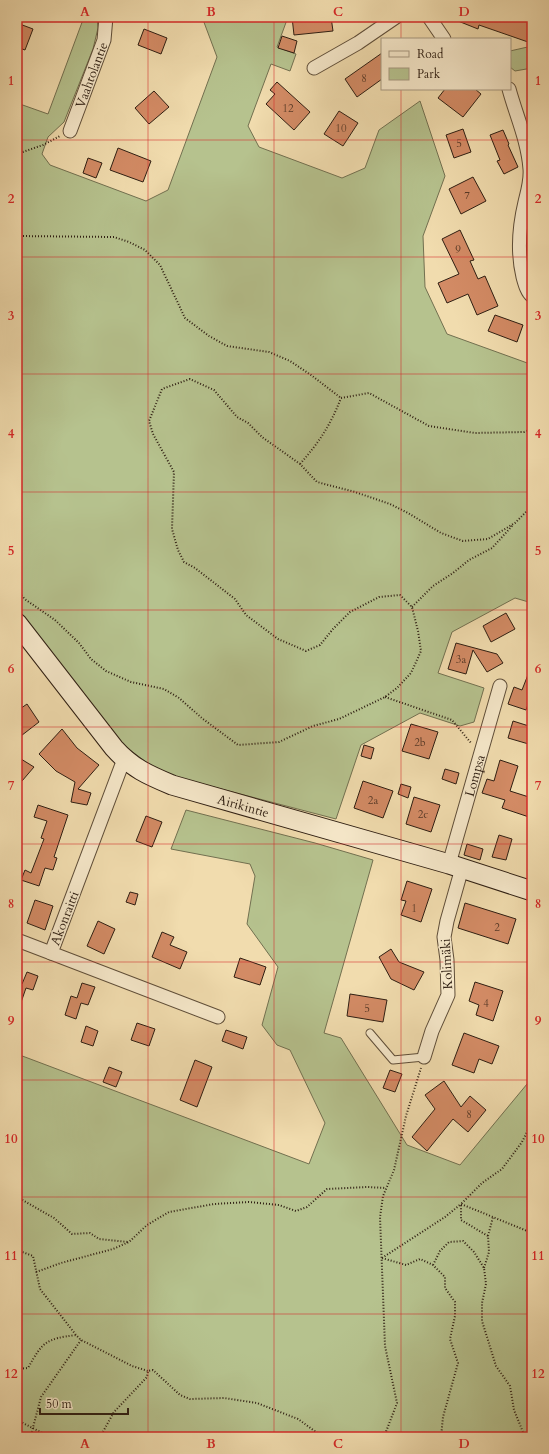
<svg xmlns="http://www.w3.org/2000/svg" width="549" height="1454" viewBox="0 0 549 1454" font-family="Cardo,serif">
  <rect width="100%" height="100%" fill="#f1dcae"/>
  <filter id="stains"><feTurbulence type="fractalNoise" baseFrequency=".005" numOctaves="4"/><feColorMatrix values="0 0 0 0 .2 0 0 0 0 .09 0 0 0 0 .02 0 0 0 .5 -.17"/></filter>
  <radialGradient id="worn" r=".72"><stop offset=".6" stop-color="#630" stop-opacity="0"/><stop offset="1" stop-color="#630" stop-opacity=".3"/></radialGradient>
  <path fill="#b6c28e" stroke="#727050" d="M84,17H97L98,28L93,49L64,122L48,137L42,154L50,165L146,201L168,190L217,57L202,17H288L277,47L296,54L290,71L271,64L248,126L259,147L342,178L365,168L379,130L420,101L445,176L423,236L425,287L447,334L530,364H532V603L515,598L452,632L438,673L484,688L474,722L460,726L420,713L361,745L336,819L179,778L150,765L122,744L74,685L17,610V103L48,114Z
    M532,46V68L515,71L510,67V51Z
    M186,810L315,843L373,860L324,1033L341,1038L407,1145L460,1165L532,1078V1437H17V1054L309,1164L325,1123L290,1050L277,1045L262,1025L278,967L247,924L255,876L250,864L171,849Z"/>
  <path fill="#d38b65" stroke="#2e1e12" d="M292,17H331L333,31L294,35Z
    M448,17H532V32L528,42L479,25L478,29Z
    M17,23L33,29L25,50L17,47Z
    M144,29L167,38L161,54L138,45Z
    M282,36L297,41L294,53L278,48Z
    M382,53V79L357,97L345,79Z
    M277,82L310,112L294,130L266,104L275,94L270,90Z
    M445,89H475L481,94L463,117L438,98Z
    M154,91L169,107L149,124L135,108Z
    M339,111L358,123L343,146L324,134Z
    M463,129L471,152L454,158L446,135Z
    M503,130L509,144L508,145L518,167L504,174L497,161L500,160L490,135Z
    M118,148L151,161L143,182L110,170Z
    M88,158L102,163L96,178L83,173Z
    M473,177L486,201L461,214L449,189Z
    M460,230L474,260L470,261L478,279L485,276L498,306L477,315L468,294L447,303L438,283L459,274L442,239Z
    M495,315L523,325L517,342L488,331Z
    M506,613L515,629L491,642L483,626Z
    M456,643L497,654L503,663L487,672L473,650L466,674L448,669Z
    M531,667H532V693L526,710L508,704L514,687L522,690Z
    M27,704L39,722L17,739V711Z
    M513,721L532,727V745L508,738Z
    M411,724L438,732L429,759L402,751Z
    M62,729L77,748L99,765L78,789L91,793L87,805L71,802L75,782L56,771L39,754Z
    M364,745L374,748L371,759L361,756Z
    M21,759L34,767L22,781L17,777V763Z
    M500,760L518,766L510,791L532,798V818L502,808L505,800L482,793L487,779L494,781Z
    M445,769L459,773L456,784L442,779Z
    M363,781L393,791L383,818L354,808Z
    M401,784L411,787L408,798L398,794Z
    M414,797L440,805L431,832L406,824Z
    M38,805L68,815L54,857L57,858L53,870L45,868L39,886L21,880L25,870L31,873L44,839L41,838L47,821L34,817Z
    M146,816L162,822L152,847L136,841Z
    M499,835L512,839L506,860L492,857Z
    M467,844L483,849L480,860L464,855Z
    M407,881L432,889L421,922L401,915L406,901L401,900Z
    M130,892L138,894L135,905L126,902Z
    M35,900L53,906L45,930L27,923Z
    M465,903L516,919L508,944L458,928Z
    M98,921L115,929L104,954L87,946Z
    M162,932L174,937L170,945L187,952L180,969L152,957Z
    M391,949L399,962L424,972L414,990L391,979L379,957Z
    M240,958L266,967L260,985L234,977Z
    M27,972L38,976L33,990L26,988L18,1011L17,1010V982L22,984Z
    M475,982L503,991L493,1021L476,1015L479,1005L469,1001Z
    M82,983L95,987L88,1005L81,1003L76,1019L65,1015L71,996L77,998Z
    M350,994L387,1000L383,1022L347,1016Z
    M137,1023L155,1029L149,1046L131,1040Z
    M86,1026L98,1031L93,1046L81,1042Z
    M226,1030L247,1037L243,1049L222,1041Z
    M464,1033L499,1046L492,1064L479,1059L474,1073L452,1065Z
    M195,1060L212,1067L197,1107L180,1100Z
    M109,1067L122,1072L116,1087L103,1082Z
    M390,1070L402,1074L395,1092L383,1088Z
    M444,1081L461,1107L470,1096L486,1110L468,1132L453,1119L427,1151L412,1137L435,1109L425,1095Z"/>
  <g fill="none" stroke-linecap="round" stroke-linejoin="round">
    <defs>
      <path id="lane" d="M370,1033L393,1060L424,1057"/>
      <g id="street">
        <path d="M429,17L444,39"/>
        <path d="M314,68L358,43L396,17"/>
        <path d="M509,89C516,115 528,141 530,169C531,180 528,190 525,202C519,227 517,252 523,277C525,284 527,292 532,296"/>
        <path id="s1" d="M70,131L104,40L106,17"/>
        <path d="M124,759L51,953L218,1017"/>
        <path id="s2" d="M449,864L500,686"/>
        <path d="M17,940L51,953"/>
        <path d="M424,1057L432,1031L448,995L447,960L444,937L447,921L462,868"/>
      </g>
      <g id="secondary">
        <path id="s3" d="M17,623L114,748C132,768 148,775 172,785L449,864L532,891"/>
      </g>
    </defs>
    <use href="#lane" stroke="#5f4e39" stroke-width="9"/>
    <use href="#street" stroke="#5f4e39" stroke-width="15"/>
    <use href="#secondary" stroke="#2e1e12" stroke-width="21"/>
    <path stroke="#2e1e12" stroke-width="2" stroke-dasharray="1 2" stroke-linecap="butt" d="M17,154L43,145L60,136
      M17,236L114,237L129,242L145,250L160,265L185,318L209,336L227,346L269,352L290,361L311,375L341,398
      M341,398L369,393L429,426L475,433L524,432L532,429
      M300,464C320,441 330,426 341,398
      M17,591L26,600L55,620L79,643L91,659L106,671L131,682L164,689L179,698L203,719L238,745L279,742L313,726L339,719L385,697L397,688L411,673L421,651L418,631L412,607L400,595L379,597L350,612L333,629L320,645L306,651L278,639L246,615L235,599L195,568L184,562L178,550L172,529L174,472L153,434L149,421L162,389L190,379L214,390L237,417L248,423L262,437L300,464L317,482L355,492L390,504L408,513L441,533L463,541L488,539L515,523L532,506
      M412,607L433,586L453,573L469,560L492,548L513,525
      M385,697L452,720L471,743
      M17,1197L54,1218L72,1234L90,1233L99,1239L128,1242
      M488,1236L493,1217
      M17,1250L33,1256L40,1289L76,1335L81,1340L91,1345L132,1366L148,1371
      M382,1258L406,1265L420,1259L433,1265L445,1277V1288L455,1302V1316L450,1339L458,1363L443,1417L441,1437
      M382,1258L445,1217L461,1204L532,1233
      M433,1265L440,1251L449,1242L463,1241L474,1252L484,1268L486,1284L482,1303V1321L496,1366L510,1386L514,1410L525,1437
      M484,1268L489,1252L488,1236L461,1220V1204L482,1183L502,1169L522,1142L532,1122
      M36,1272L61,1263L113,1249L129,1242L147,1225L169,1212L214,1204L249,1202L279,1205L296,1211L307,1207L327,1189L367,1187L386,1188
      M17,1369L28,1368C43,1341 46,1339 76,1335
      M17,1420L50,1437
      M29,1437L31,1435L41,1397L81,1340
      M100,1437L114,1412L147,1377L148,1371L153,1370L180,1395L190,1399L224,1398L257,1403L298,1419L323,1437
      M384,1437L397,1403L385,1346L380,1217L383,1196L394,1170L406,1116L421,1068"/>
    <use href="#lane" stroke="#f6e8ca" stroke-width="7"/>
    <use href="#street" stroke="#f6e8ca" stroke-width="13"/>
    <use href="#secondary" stroke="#f6e8ca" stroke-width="19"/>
  </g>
  <path fill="none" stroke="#d62828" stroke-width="1" stroke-opacity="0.55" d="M148,17V1437M274,17V1437M401,17V39M401,89V1437M17,140H532M17,257H532M17,374H532M17,492H532M17,610H532M17,727H532M17,844H532M17,962H532M17,1080H532M17,1197H532M17,1314H532"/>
  <g text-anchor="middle" stroke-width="3" stroke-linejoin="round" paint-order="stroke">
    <g font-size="11" fill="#573927">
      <text x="364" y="82">8</text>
      <text x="288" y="112">12</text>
      <text x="341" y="132">10</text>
      <text x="459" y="147">5</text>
      <text x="467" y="199">7</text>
      <text x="458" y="253">9</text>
      <text x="461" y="663">3a</text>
      <text x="420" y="746">2b</text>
      <text x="373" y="804">2a</text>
      <text x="423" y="818">2c</text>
      <text x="414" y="912">1</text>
      <text x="497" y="931">2</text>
      <text x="486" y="1007">4</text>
      <text x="367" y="1012">5</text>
      <text x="469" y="1118">8</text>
    </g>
    <g font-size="13" fill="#2e1e12" stroke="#f6e8ca">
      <text dy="5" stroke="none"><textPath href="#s1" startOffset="60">Vaahtolantie</textPath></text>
      <text dy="5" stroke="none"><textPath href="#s2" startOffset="92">Lompsa</textPath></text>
      <text dy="5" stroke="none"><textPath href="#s3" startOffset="302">Airikintie</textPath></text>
      <text transform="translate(64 918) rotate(-69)" y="5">Akonraitti</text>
      <text transform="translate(446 964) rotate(-93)" y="5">Kolimäki</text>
    </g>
  </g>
  <rect width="549" height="1454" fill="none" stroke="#f1dcae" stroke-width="44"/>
  <rect x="381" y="38" width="130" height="52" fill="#f6e8ca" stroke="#a69780"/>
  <rect x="389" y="51" width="20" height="6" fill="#f6e8ca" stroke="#a69780"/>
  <text x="417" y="58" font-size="12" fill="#2e1e12">Road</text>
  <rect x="389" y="68" width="20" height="12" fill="#b6c28e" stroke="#a69780"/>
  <text x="417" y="78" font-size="12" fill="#2e1e12">Park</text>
  <path d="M40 1408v6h88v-6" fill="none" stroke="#2e1e12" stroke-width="2"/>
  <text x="46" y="1408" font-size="12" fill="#2e1e12" stroke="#f6e8ca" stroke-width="3" paint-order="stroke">50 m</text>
  <rect x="22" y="22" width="505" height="1410" fill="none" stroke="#d62828" stroke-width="1.5"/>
  <g font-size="13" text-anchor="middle" font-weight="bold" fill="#d62828">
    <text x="85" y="16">A</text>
    <text x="211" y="16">B</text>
    <text x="338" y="16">C</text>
    <text x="464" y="16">D</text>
    <text x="11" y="85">1</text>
    <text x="538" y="85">1</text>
    <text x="11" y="203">2</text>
    <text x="538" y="203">2</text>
    <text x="11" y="320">3</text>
    <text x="538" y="320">3</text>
    <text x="11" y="438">4</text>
    <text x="538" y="438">4</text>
    <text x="11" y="555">5</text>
    <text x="538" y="555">5</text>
    <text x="11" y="673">6</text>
    <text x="538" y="673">6</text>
    <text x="11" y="790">7</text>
    <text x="538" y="790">7</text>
    <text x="11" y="908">8</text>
    <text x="538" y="908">8</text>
    <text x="11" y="1025">9</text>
    <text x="538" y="1025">9</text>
    <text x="11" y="1143">10</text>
    <text x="538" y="1143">10</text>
    <text x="11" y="1260">11</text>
    <text x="538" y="1260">11</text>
    <text x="11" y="1378">12</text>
    <text x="538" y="1378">12</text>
    <text x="85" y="1448">A</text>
    <text x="211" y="1448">B</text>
    <text x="338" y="1448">C</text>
    <text x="464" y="1448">D</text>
  </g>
  <rect width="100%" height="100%" filter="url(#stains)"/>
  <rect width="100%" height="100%" fill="url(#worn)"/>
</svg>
